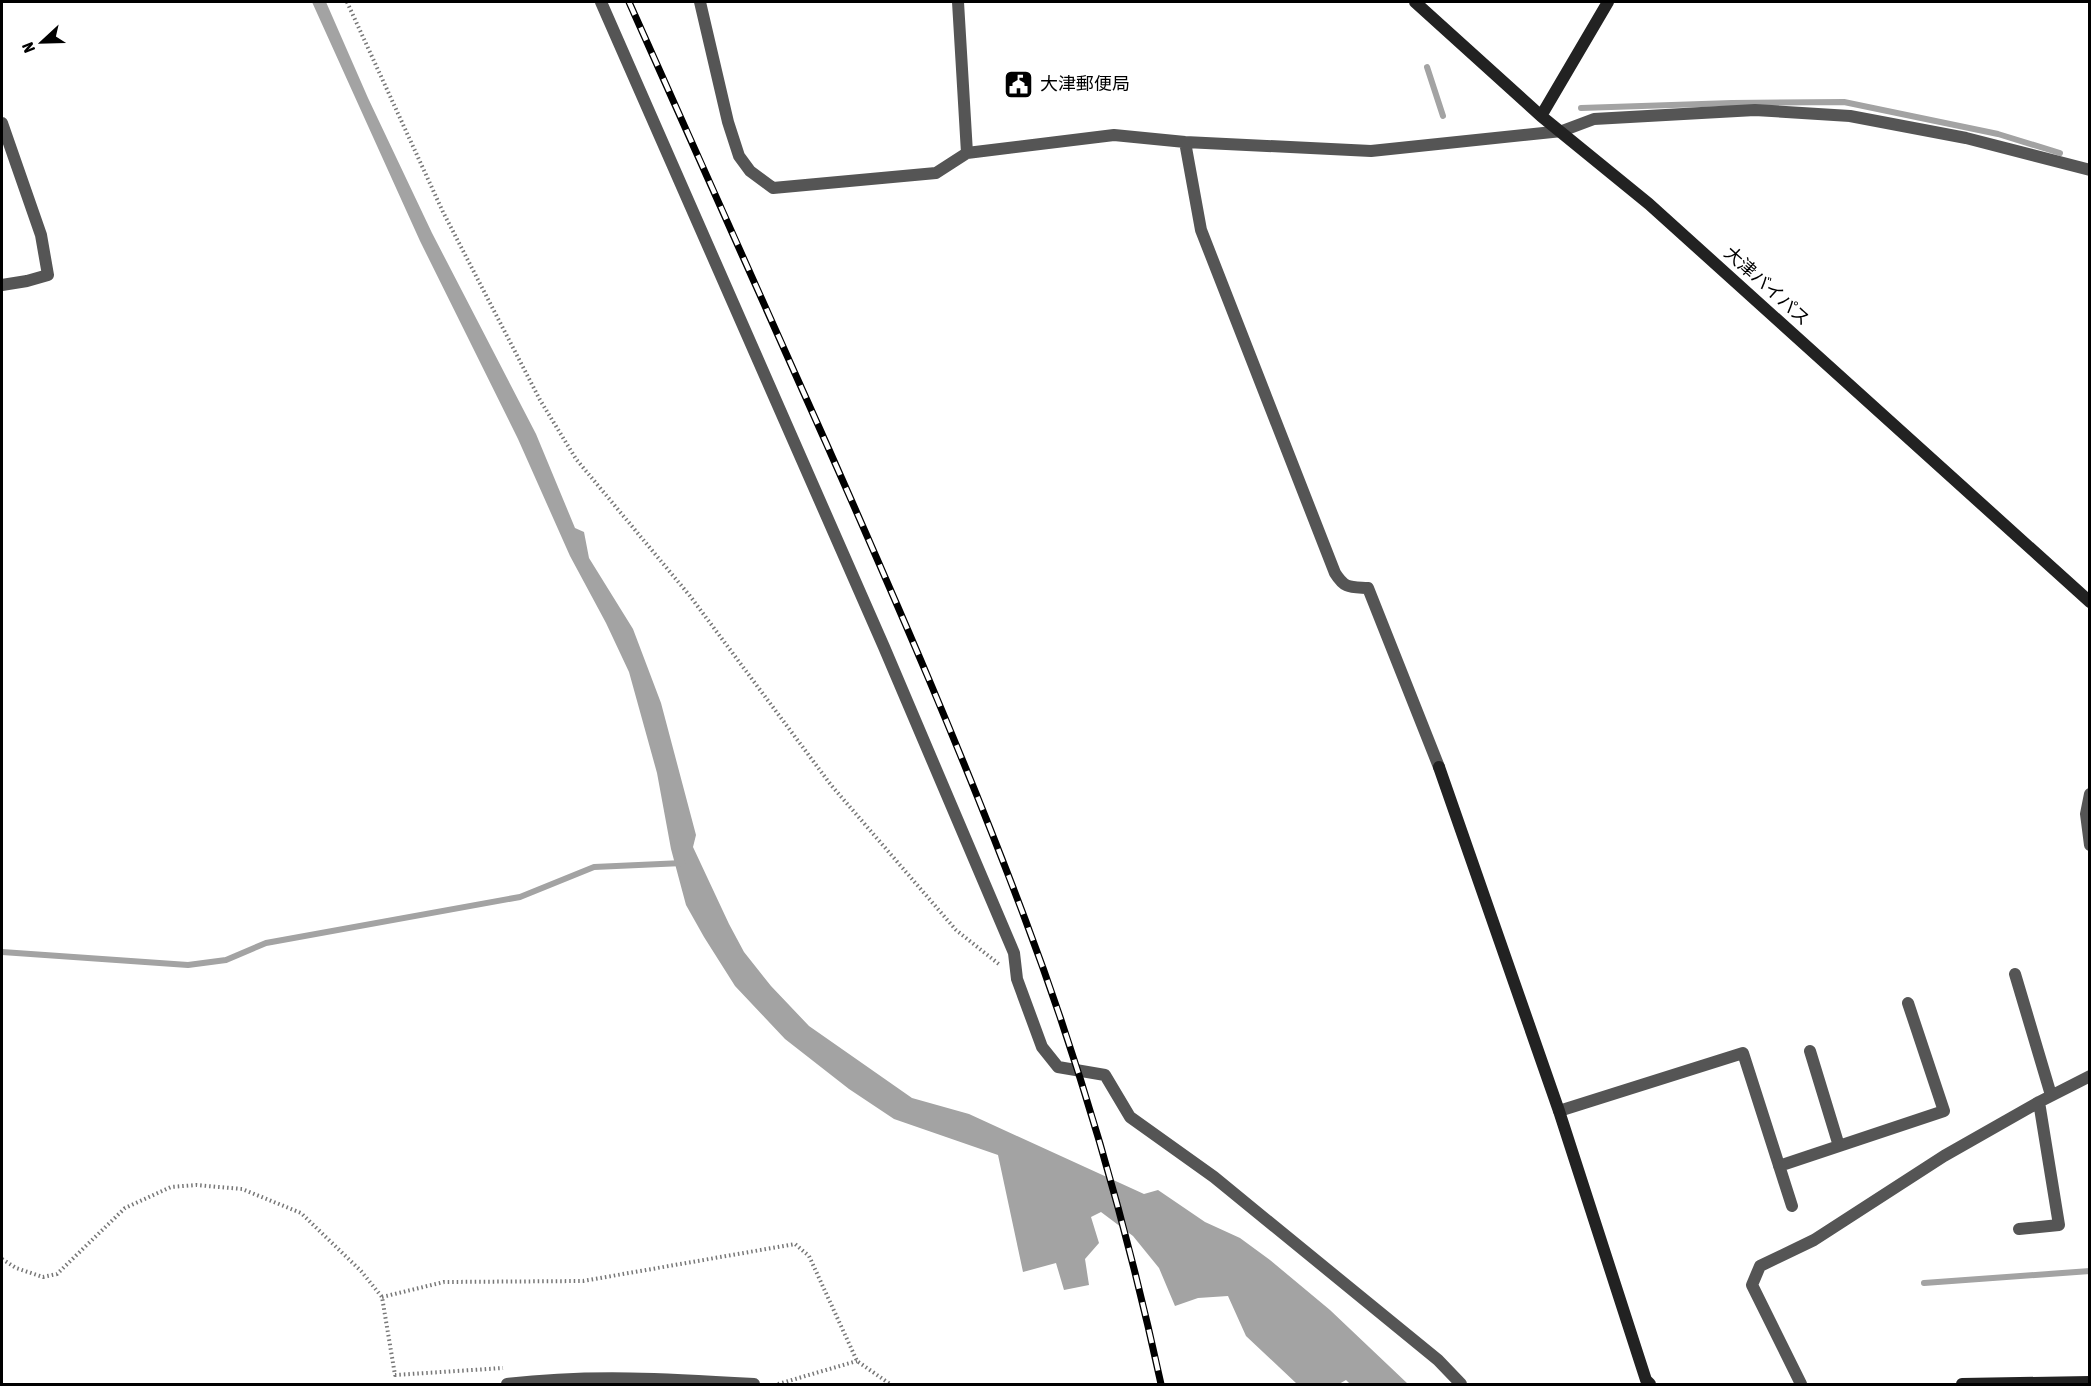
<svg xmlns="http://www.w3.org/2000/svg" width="2091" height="1386" viewBox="0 0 2091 1386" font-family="'Asap Condensed','Noto Sans JP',sans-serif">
  <rect width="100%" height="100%" fill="#fff"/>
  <path fill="#a3a3a3" d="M312,2H326L368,98L432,233L536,434L575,528L584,532L589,558L633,629L661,703L696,835L693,847L729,924L744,952L771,986L809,1026L912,1098L969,1114L1144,1194L1158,1190L1205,1222L1240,1238L1270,1260L1330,1310L1408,1384H1350L1346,1380L1339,1384H1297L1246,1336L1228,1296L1198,1298L1175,1306L1159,1268L1133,1236L1101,1212L1091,1217L1099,1243L1085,1259L1089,1285L1064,1290L1056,1263L1023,1272L998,1155L894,1119L849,1089L785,1039L735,986L704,937L686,905L671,849L657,773L629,672L606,623L570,556L518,439L420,241Z"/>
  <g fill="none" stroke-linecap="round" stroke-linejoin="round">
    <path stroke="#a3a3a3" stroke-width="6" d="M1427,67L1443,116
      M1581,108L1732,103L1844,102L1998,134L2060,153
      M2,952L188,965L226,960L266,943L520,897L594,867L683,863
      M1924,1283L2090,1271"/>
    <path stroke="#777" stroke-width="4" stroke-dasharray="1.5 3" stroke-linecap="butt" d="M347,2L443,212L540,400L576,459L690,596L831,785L956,930L1000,965
      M2,1259L16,1268L43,1277L57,1274L125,1208L171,1187L196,1185L242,1189L301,1213L361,1271L382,1297L395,1375L503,1368
      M382,1297L444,1282L583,1281L795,1244L809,1256L857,1361L890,1384
      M778,1384L857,1361"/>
    <path stroke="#555" stroke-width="12" d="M601,2L884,647L1014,953L1017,979L1042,1047L1058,1067L1105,1075L1130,1117L1214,1177L1438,1360L1461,1384
      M700,2L728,122L739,156L750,171L773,188L936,173L967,153L1114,135L1185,142L1371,151L1562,131L1594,119L1755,110L1850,116L1966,138L2090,170
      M958,2L967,153
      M2,123L41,235L48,275L27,281L2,285
      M1185,142L1201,230L1335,573C1345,589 1350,587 1368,588L1439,767
      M2090,794L2086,814L2090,845
      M2015,974L2051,1095
      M1810,1051L1839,1146
      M1559,1111L1743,1053L1792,1206
      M1779,1166L1944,1111L1908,1003
      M2019,1229L2059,1225L2039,1102
      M507,1384C589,1374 672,1379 754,1384
      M1801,1384L1752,1285L1760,1266L1814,1240L1944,1156L2039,1102L2090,1076"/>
    <path stroke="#222" stroke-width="12" d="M1415,2L1541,116L1649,204L2090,602
      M1541,116L1608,2
      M1439,767L1559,1111L1646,1380L1650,1384
      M1962,1384L2090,1382"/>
    <defs>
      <path id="rail" d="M629,2C695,149 761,297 827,445C896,601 965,759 1025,919C1082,1070 1127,1227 1161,1384"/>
    </defs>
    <use href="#rail" stroke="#000" stroke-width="7"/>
    <use href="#rail" stroke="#fff" stroke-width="4.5" stroke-dasharray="14" stroke-linecap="butt"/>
  </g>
  <defs>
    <symbol id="civic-square" viewBox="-11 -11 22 22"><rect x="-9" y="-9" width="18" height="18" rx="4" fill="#000" stroke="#fff"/><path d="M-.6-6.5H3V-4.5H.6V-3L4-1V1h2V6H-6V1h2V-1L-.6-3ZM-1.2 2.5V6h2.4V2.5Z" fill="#fff"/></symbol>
  </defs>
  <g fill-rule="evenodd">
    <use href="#civic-square" x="1002" y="68" width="33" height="33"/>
  </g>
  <g text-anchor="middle" stroke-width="6" stroke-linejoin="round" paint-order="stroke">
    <g font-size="18" fill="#000" stroke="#fff" text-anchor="start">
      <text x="1040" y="90">大津郵便局</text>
    </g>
    <g font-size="18" fill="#000" stroke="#fff">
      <text transform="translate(1767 286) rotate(42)" y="6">大津バイパス</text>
    </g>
  </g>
  <rect width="2091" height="1386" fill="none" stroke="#000000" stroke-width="6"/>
  <g transform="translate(42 42) rotate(248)" stroke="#ffffff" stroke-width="4.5" paint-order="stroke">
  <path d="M0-4.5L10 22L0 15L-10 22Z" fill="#000000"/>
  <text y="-9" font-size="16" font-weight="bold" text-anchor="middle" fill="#000000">N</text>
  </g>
</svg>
